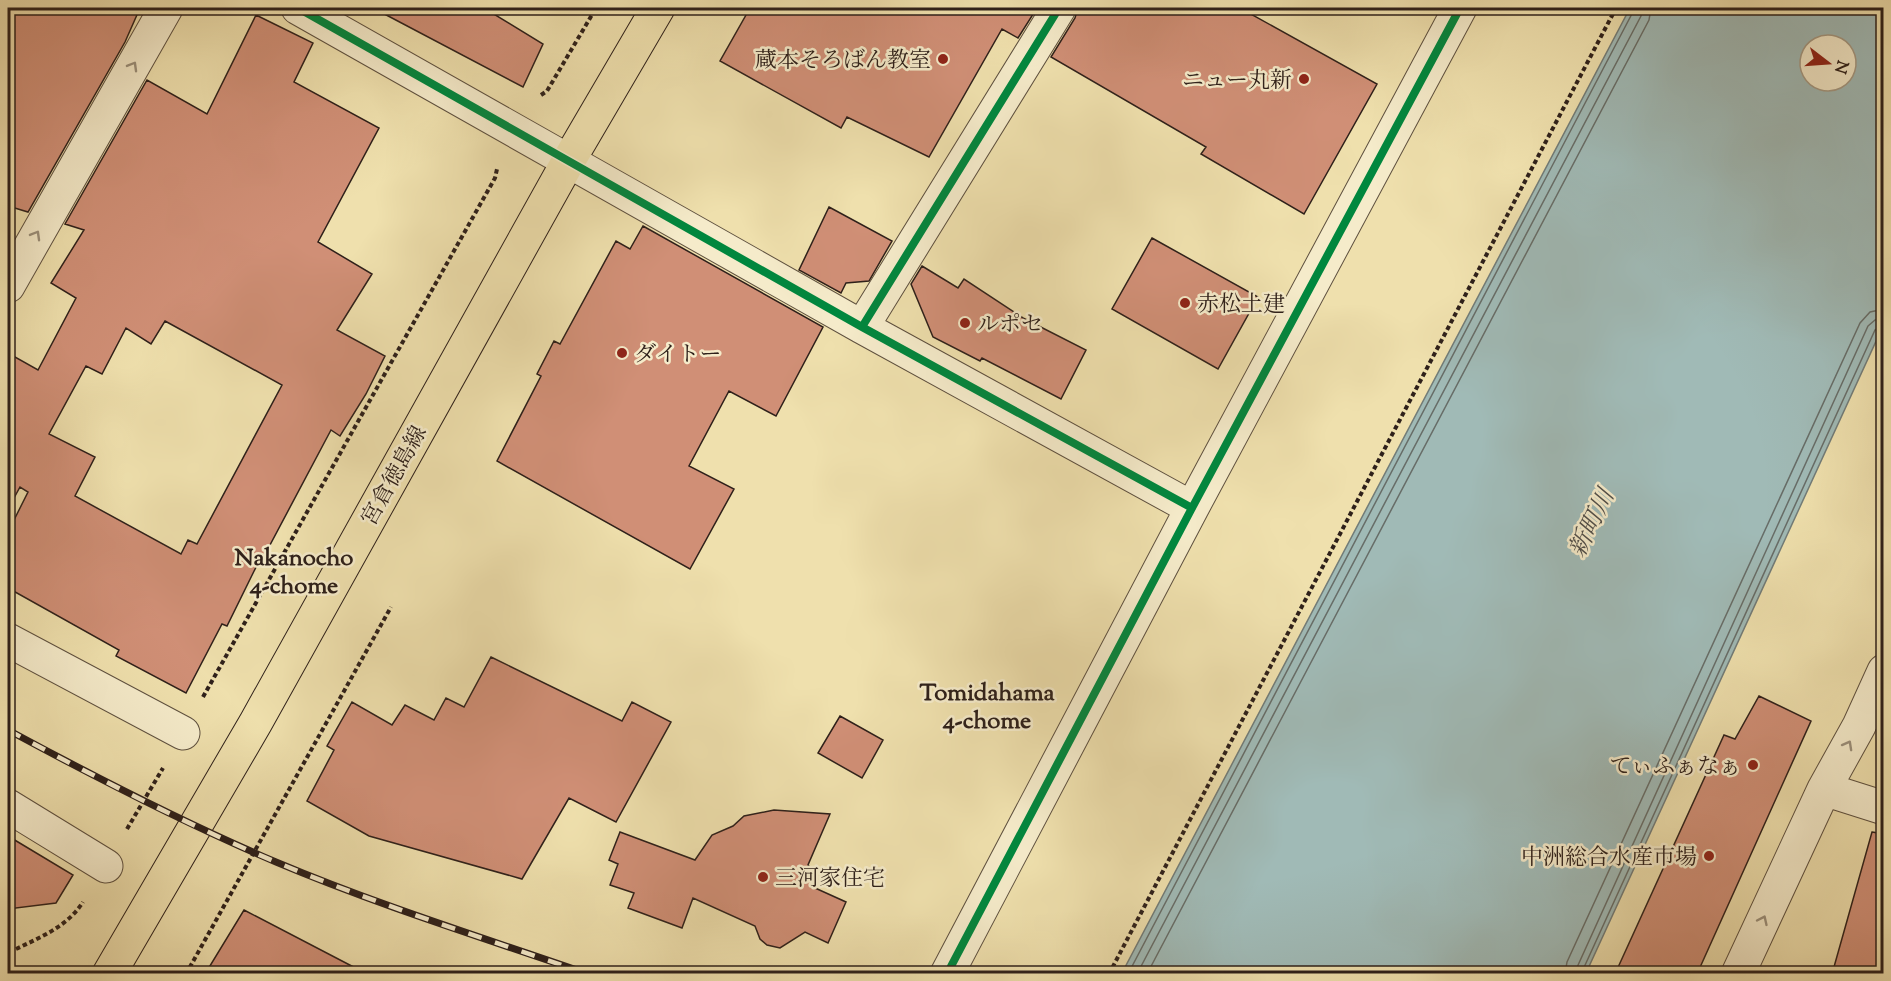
<svg xmlns="http://www.w3.org/2000/svg" width="1891" height="981" viewBox="0 0 1891 981" font-family="'Sorts Mill Goudy','Noto Serif JP',serif">
  <rect width="100%" height="100%" fill="#efe0ad"/>
  <filter id="stains"><feTurbulence type="fractalNoise" baseFrequency=".00333" numOctaves="4"/><feColorMatrix values="0 0 0 0 .2 0 0 0 0 .09 0 0 0 0 .02 0 0 0 .5 -.17"/></filter>
  <radialGradient id="worn" r=".72"><stop offset=".6" stop-color="#630" stop-opacity="0"/><stop offset="1" stop-color="#630" stop-opacity=".3"/></radialGradient>
  <path fill="#a0bab6" stroke="#727c78" stroke-width="1.5" fill-rule="evenodd" d="M1630,8H1883V326L1586,973H1122ZM1810,45H1846V81H1810Z"/>
  <g fill="none" stroke-linecap="round" stroke-linejoin="round">
    <path stroke="#676d68" stroke-width="1.5" d="M1128,974L1635,8
      M1137,974L1641,16L1642,8
      M1147,974L1649,20L1651,8
      M1565,974L1567,962L1860,323L1870,312L1884,309
      M1574,974L1868,326L1875,320L1884,318
      M1581,974L1875,330L1884,325"/>
  </g>
  <path fill="#d08f76" stroke="#2e201a" stroke-width="1.5" fill-rule="evenodd" d="M8,8H140L125,42L28,212L8,206Z
    M373,8H484L543,44L523,87Z
    M750,8H1037L1018,38L1002,29L929,157L847,117L841,128L720,61Z
    M1078,8H1240L1377,84L1304,214L1201,154L1206,147L1051,57L1075,18Z
    M256,15L313,43L294,82L379,128L318,242L372,274L337,330L385,356L366,394L340,436L331,430L262,560L260,559L227,626L222,624L186,693L116,656L119,650L8,588V532L28,492L20,487L8,509V353L38,370L76,298L51,283L84,230L65,224L147,80L207,114ZM165,321L282,385L197,544L188,540L181,554L75,496L95,457L49,434L86,366L102,374L126,328L151,344Z
    M829,207L892,241L869,281L846,283L841,293L799,270Z
    M643,226L823,327L776,416L729,391L689,466L734,489L690,569L497,461L541,376L537,374L554,341L560,344L616,241L630,249Z
    M1152,238L1258,297L1218,369L1112,309Z
    M922,266L958,288L964,279L1023,318L1086,350L1061,399L982,358L980,361L933,337L911,284Z
    M491,657L622,721L632,702L671,722L616,822L569,798L522,879L369,836L307,801L334,750L327,746L352,702L392,725L405,705L434,720L446,698L464,707Z
    M1759,696L1811,721L1697,974H1615L1724,735L1735,739Z
    M840,716L883,740L862,778L818,753Z
    M774,810L830,814L808,865L816,875L815,888L846,902L828,943L805,932L780,948L767,945L760,939L755,926L693,898L682,928L628,908L634,893L610,885L618,864L609,860L620,832L695,860L712,835L733,826L744,816Z
    M1872,832L1884,834V974H1832Z
    M8,836L73,875L56,903L8,909Z
    M244,910L367,974H205Z"/>
  <g fill="none" stroke-linecap="round" stroke-linejoin="round">
    <defs>
      <path id="minor" d="M298,8L862,327L1192,508
        M8,286L166,8
        M862,327L1059,8
        M8,640L183,733
        M1824,789L1884,808
        M8,806L106,866
        M947,974L1192,508L1460,8
        M1738,974L1824,789L1859,726L1884,671"/>
      <path id="major" d="M109,974L256,722L569,160L658,8"/>
    </defs>
    <use href="#minor" stroke="#5e503f" stroke-width="35"/>
    <use href="#major" stroke="#2e201a" stroke-width="35"/>
    <path stroke="#2e201a" stroke-width="4" stroke-dasharray="4.5 3" stroke-linecap="butt" d="M541,95L547,91L596,8
      M203,697L495,178L497,169
      M127,829L163,768
      M16,949C41,937 68,926 83,902
      M186,974L391,607
      M1109,974L1616,8"/>
    <use href="#minor" stroke="#f5ebca" stroke-width="33"/>
    <use href="#major" stroke="#efe0ad" stroke-width="33"/>
    <defs>
      <path id="rail" d="M8,730C95,777 184,823 276,862C378,905 484,938 588,974"/>
    </defs>
    <use href="#rail" stroke="#2e201a" stroke-width="7"/>
    <use href="#rail" stroke="#f5ebca" stroke-width="4.5" stroke-dasharray="14" stroke-linecap="butt"/>
    <defs>
      <path id="cycleway" d="M298,8L862,327L1192,508
        M862,327L1059,8
        M947,974L1192,508L1460,8"/>
    </defs>
    <use href="#cycleway" stroke="#f5ebca" stroke-width="11"/>
    <use href="#cycleway" stroke="#00873e" stroke-width="8"/>
  </g>
  <defs><path id="oneway-chevron" d="M-2-3.5L2.5 0L-2 3.5" fill="none" stroke-width="1.6" stroke-linecap="round" stroke-linejoin="round" transform="scale(1.5)"/></defs>
  <g stroke="#9b907b">
    <use href="#oneway-chevron" transform="translate(133 66) rotate(-60)"/>
    <use href="#oneway-chevron" transform="translate(36 235) rotate(-60)"/>
    <use href="#oneway-chevron" transform="translate(1848 745) rotate(-61)"/>
    <use href="#oneway-chevron" transform="translate(1763 920) rotate(-65)"/>
  </g>
  <g fill="#8f2418" stroke="#f5ebca" stroke-width="2">
    <circle cx="943" cy="59" r="6"/>
    <circle cx="1304" cy="79" r="6"/>
    <circle cx="1185" cy="303" r="6"/>
    <circle cx="965" cy="323" r="6"/>
    <circle cx="622" cy="353" r="6"/>
    <circle cx="1753" cy="765" r="6"/>
    <circle cx="1709" cy="856" r="6"/>
    <circle cx="763" cy="877" r="6"/>
  </g>
  <g text-anchor="middle" stroke-width="5" stroke-linejoin="round" paint-order="stroke">
    <g font-size="22" fill="#2e201a" stroke="#f5ebca" text-anchor="end">
      <text x="931" y="67">蔵本そろばん教室</text>
      <text x="1292" y="87">ニュー丸新</text>
      <text x="1197" y="311" text-anchor="start">赤松土建</text>
      <text x="977" y="331" text-anchor="start">ルポセ</text>
      <text x="634" y="361" text-anchor="start">ダイトー</text>
      <text x="1741" y="773">てぃふぁなぁ</text>
      <text x="1697" y="864">中洲総合水産市場</text>
      <text x="775" y="885" text-anchor="start">三河家住宅</text>
    </g>
    <g font-size="22" fill="#2e201a" stroke="#f5ebca">
      <text transform="translate(393 475) rotate(-61)" y="8">宮倉徳島線</text>
    </g>
    <g font-size="24" font-style="italic" fill="#504e49" stroke="#f5ebca">
      <text transform="translate(1591 523) rotate(-64)" y="8">新町川</text>
    </g>
    <g font-size="24" font-weight="bold" fill="#2e201a" stroke="#f5ebca">
      <text x="294" y="565">Nakanocho<tspan x="294" dy="28">4-chome</tspan></text>
      <text x="987" y="700">Tomidahama<tspan x="987" dy="28">4-chome</tspan></text>
    </g>
  </g>
  <rect width="1891" height="981" fill="none" stroke="#efe0ad" stroke-width="30"/>
  <rect x="9" y="9" width="1873" height="963" fill="none" stroke="#2e201a" stroke-width="3"/>
  <rect x="15" y="15" width="1861" height="951" fill="none" stroke="#2e201a" stroke-width="1.5"/>
  <g transform="translate(1828 63) rotate(107)"><circle r="28" fill="#f5ebca" stroke="#a59a84" stroke-width="1.5"/>
  <path d="M0-4.5L10 22L0 15L-10 22Z" fill="#8f2418"/>
  <text y="-9" font-size="16" font-weight="bold" text-anchor="middle" fill="#2e201a">N</text>
  </g>
  <rect width="100%" height="100%" filter="url(#stains)"/>
  <rect width="100%" height="100%" fill="url(#worn)"/>
</svg>
